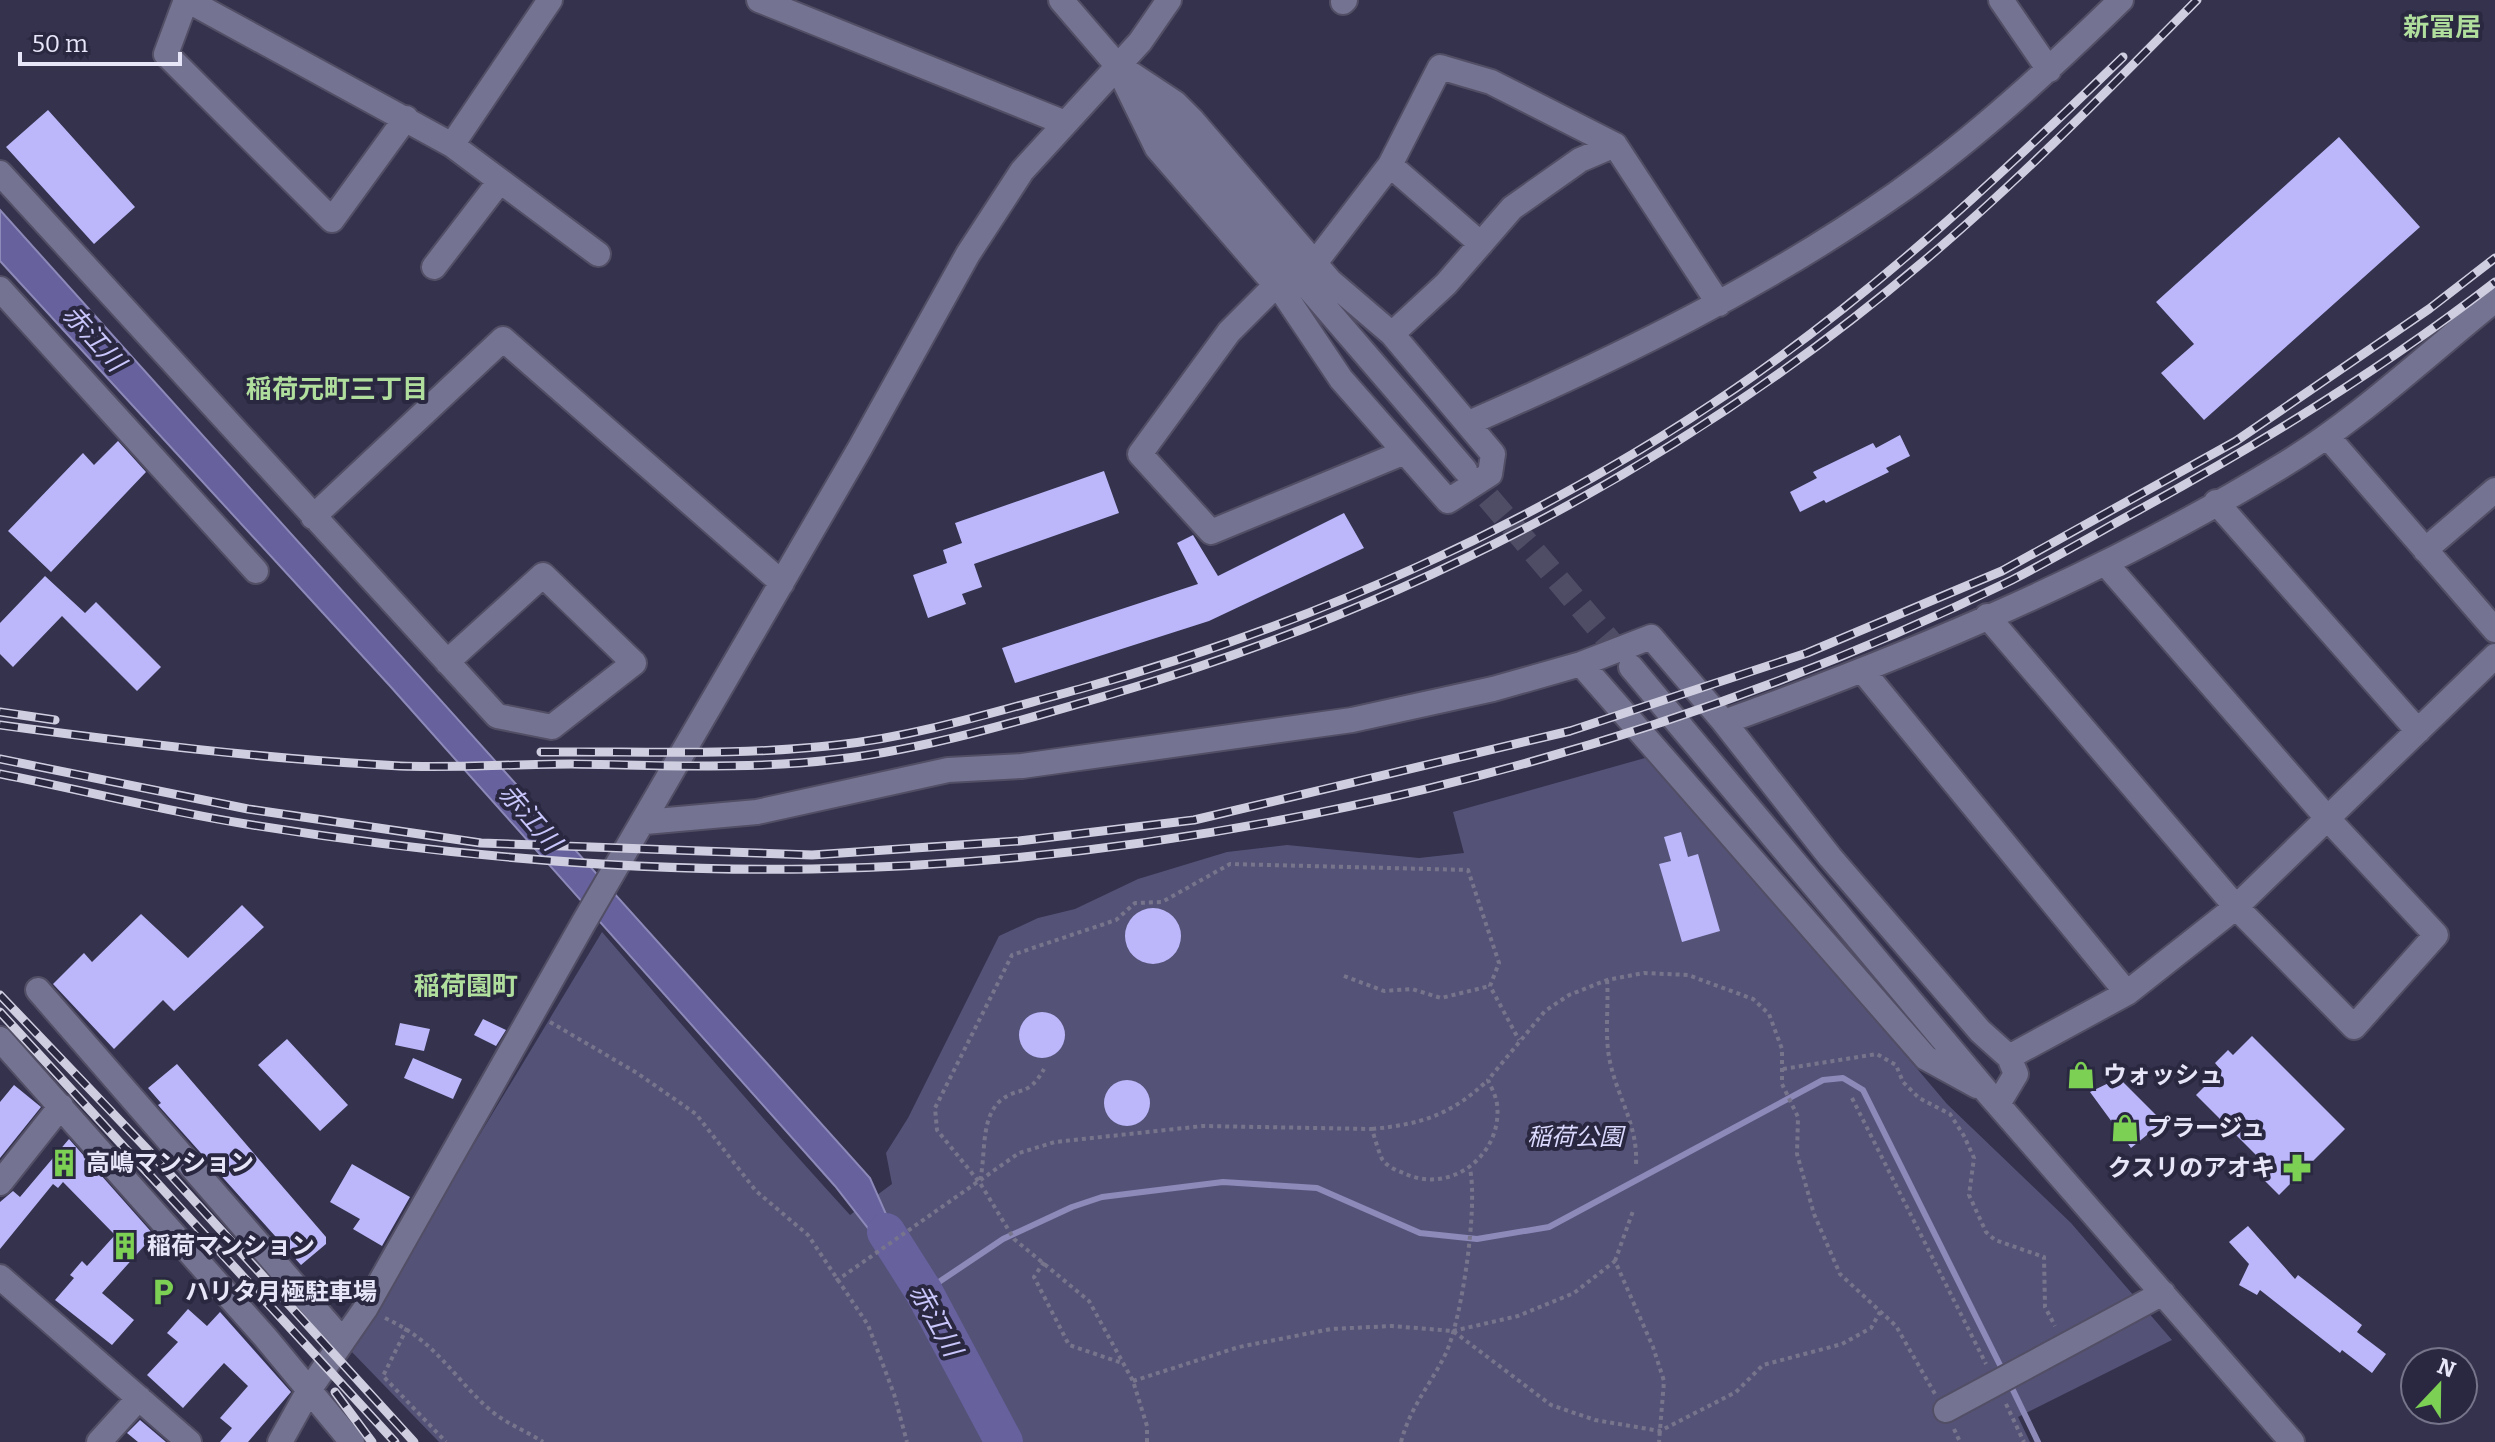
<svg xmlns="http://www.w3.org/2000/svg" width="2495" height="1442" viewBox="0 0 2495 1442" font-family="Bitter,'Noto Sans JP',serif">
  <rect width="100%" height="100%" fill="#34324c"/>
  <path fill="#555278" d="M1645,758L1656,761L1947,1104L2071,1223L2172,1340L2018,1417L2030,1442H439L350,1350L602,932C684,1027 765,1122 850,1215L892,1184L886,1153L908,1118L999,936L1038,918L1075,909L1138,879L1227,852L1287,845L1419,858L1464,853L1453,812Z"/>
  <path fill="#67619e" stroke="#8d89b9" stroke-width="2" d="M0,210L870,1178L924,1300L835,1186L390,686L0,261Z"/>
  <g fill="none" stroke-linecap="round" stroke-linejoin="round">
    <path stroke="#8d89b9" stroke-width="6" d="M924,1292L1003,1239L1072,1207L1102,1197L1223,1182L1317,1188L1420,1233L1477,1239L1549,1227L1823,1080L1843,1078L1863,1090L2003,1371
      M2010,1384L2038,1442"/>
    <path stroke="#67619e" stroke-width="38" d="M886,1232L924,1292L1004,1442"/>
  </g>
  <path fill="#bbb7fa" d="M48,110L135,207L94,244L6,147Z
    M2339,137L2420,227L2204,420L2161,373L2194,344L2156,302Z
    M1900,435L1910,456L1886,468L1889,472L1826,503L1824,500L1800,512L1790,492L1817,478L1813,472L1873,443L1876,448Z
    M118,441L146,472L51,572L8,531L83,453L94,465Z
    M1104,471L1119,513L974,564L982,587L962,594L966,604L928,618L913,575L947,563L943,550L962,543L955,523Z
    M1344,513L1364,548L1209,621L1015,683L1002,648L1198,584L1177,543L1193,535L1218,576Z
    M45,576L85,613L96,602L161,667L137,691L62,616L13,667L0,654V623Z
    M1681,832L1688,857L1698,854L1720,931L1682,942L1659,864L1671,861L1664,837Z
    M242,905L264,927L174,1011L163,1000L114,1049L53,984L84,953L92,962L141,914L188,958Z
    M1125 936a28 28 0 1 1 56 0a28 28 0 1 1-56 0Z
    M1019 1035a23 23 0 1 1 46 0a23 23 0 1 1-46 0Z
    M483,1019L506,1030L496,1046L474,1035Z
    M400,1023L430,1029L424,1051L395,1045Z
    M2252,1036L2345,1129L2279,1195L2253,1169L2261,1160L2196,1095L2221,1070L2215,1063L2228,1050L2233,1055Z
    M287,1039L348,1105L320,1131L258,1065Z
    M413,1058L462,1079L453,1099L404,1078Z
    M177,1064L326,1237V1244L301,1265L158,1105L161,1103L148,1088Z
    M2119,1078L2163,1122L2131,1148L2090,1092Z
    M1104 1103a23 23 0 1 1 46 0a23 23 0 1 1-46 0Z
    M14,1085L41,1107L0,1158V1102Z
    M69,1139L154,1235L102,1293L134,1320L112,1345L55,1300L74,1278L70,1275L82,1261L87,1266L115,1235L63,1182L58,1188L53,1184L0,1249V1202L13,1191L20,1197Z
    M352,1164L410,1197L382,1246L353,1229L360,1219L330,1202Z
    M2248,1226L2295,1279L2298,1275L2362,1325L2357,1332L2386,1354L2372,1373L2342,1350L2340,1353L2260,1290L2257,1295L2239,1285L2249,1264L2229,1242Z
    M188,1309L207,1326L220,1312L291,1392L248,1442H220L232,1428L220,1418L248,1386L224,1363L183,1408L147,1375L178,1342L167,1333Z
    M140,1420L166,1442H138L127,1433Z"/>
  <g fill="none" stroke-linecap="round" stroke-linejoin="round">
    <path stroke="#4f4d66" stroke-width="24" stroke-dasharray="24 12" stroke-linecap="butt" d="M1465,470L1628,663"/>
    <defs>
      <path id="minor" d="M186,0L166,54L332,220L406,118
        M187,0L452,145L550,0
        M759,0L1065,123
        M1061,0L1465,470
        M2001,0L2049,70
        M1343,2L1345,0
        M1116,64L1175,103L1193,121L1330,281L1392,334L1493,454L1490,474L1448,501L1341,379L1286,297L1157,148Z
        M452,145L598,254
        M1390,165L1481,244
        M0,173L497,716L552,727L634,663L543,575L447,662
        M1315,263L1390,165L1440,67L1491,82L1615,145L1719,304
        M434,267L500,181
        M1276,285L1229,332L1140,454L1211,532L1405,452
        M0,289L256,571
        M1392,334L1446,284L1512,208L1580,160L1615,145
        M1469,423C1618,358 1763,287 1896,194C1977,137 2051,68 2121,0
        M2327,436L2495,630
        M2216,502L2418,731
        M313,517L503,339L782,583
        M2425,550L2495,490
        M1987,616L2236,907L2354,1027L2436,935L2328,819L2106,564
        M1581,664L1926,1058L1977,1086
        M1631,667L1987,1092L2292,1442
        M1862,670L2127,993
        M1724,722L1830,857L1980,1031L2009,1057L2016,1074L1998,1104
        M645,822L757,812L948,770L1022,766L1352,720L1493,689L1581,664L1651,637L1724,722C1916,653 2106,573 2280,467C2357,421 2425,356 2495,300
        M38,990L343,1341
        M0,1039L265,1337L352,1442
        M2009,1057L2127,993L2236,907L2495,656
        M0,1183L61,1106
        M0,1277L189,1442
        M1946,1410L2163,1293
        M99,1442L139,1398
        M280,1442L309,1390L365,1309L584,922L860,448L968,254L1022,171L1140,42L1169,0"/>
    </defs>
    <use href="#minor" stroke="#514e65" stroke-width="28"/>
    <path stroke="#77758c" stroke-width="4" stroke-dasharray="4 4" stroke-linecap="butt" d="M1344,976L1384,991L1412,989L1441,998L1490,986
      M1607,980C1609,1008 1604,1034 1610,1062C1618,1099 1638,1125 1636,1164
      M550,1022L637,1073L696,1114L756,1191L808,1235L868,1325L894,1394L907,1442
      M1783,1069L1877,1054L1896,1065L1903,1082L1919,1098L1950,1114L1964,1136L1974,1158L1969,1195L1986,1232L1995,1240L2044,1257L2045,1307L2055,1326
      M1852,1098L1986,1364
      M1372,1129C1422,1124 1451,1115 1488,1080
      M980,1180C986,1156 980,1119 1000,1101C1019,1085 1027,1099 1044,1069
      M1615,1261L1633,1211
      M1044,1262L1034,1277L1069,1345L1122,1363
      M836,1281L1019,1153L1055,1142L1203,1126L1372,1129C1375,1139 1378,1150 1382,1159C1388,1168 1399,1171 1408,1175C1454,1193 1503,1153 1497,1104C1496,1096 1491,1087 1488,1080L1545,1011L1569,995L1607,980L1644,973L1688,975L1753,999L1769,1014L1782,1049V1084L1798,1117L1797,1154L1814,1214L1840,1274L1896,1326L1935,1394
      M385,1318C437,1342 451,1375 489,1409C506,1424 525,1430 543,1442
      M407,1328L383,1376L446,1442
      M1453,1331L1518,1316L1574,1293L1615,1261L1653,1347L1664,1381L1659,1442
      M1133,1381L1239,1347L1331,1329L1392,1326L1453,1331L1551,1405L1595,1420L1660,1431L1736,1392L1763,1365L1842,1344L1871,1328L1880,1312
      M2006,1404L2024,1442
      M1954,1429L1960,1442
      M1147,1442V1426L1133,1381L1089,1301L1014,1239L980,1183L937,1130L935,1108L1012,955L1116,920L1135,903L1162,902L1230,864L1468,870L1499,963L1490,986L1519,1040
      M1401,1442C1411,1405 1430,1386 1446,1353C1462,1318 1478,1207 1470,1169"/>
    <use href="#minor" stroke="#747391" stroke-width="24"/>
    <defs>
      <path id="rail" d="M0,712L55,720
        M0,725C133,743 266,759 400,766C457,768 514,764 571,764C660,765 751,770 839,759C927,749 1027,719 1112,694C1409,607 1687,462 1924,261C2020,180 2108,90 2197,0
        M541,752C639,751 740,756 837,745C919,736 1001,710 1080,689C1312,625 1537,524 1736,388C1876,292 2001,175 2123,57
        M0,759L248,809L481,843L812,855L1019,841L1194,820L1570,731L1807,653L2002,571L2236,441L2429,309L2495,258
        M0,774C82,790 164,811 246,824C432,854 623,872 812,869C1216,862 1649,758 2012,580C2055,558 2097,533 2139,510C2263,442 2384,368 2495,282
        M0,995L147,1149L414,1442
        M0,1012L395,1442
        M335,1392L372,1442"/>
    </defs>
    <use href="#rail" stroke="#cfcee1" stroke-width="9"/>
    <use href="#rail" stroke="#2a2841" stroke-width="6" stroke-dasharray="18" stroke-linecap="butt"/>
  </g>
  <defs>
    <symbol id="shop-bare" viewBox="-9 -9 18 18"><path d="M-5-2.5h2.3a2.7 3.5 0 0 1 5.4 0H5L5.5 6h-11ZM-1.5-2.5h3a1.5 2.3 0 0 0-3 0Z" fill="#7cd154" stroke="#2a2841" stroke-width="2.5" paint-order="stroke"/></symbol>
    <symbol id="building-bare" viewBox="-9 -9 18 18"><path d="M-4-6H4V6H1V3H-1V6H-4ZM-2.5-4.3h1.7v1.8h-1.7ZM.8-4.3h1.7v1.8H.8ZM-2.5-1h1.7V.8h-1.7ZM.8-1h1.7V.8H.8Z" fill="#7cd154" stroke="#2a2841" stroke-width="2.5" paint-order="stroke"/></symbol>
    <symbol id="pharmacy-bare" viewBox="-9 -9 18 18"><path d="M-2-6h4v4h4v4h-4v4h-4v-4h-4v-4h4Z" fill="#7cd154" stroke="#2a2841" stroke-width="2.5" paint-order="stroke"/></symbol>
    <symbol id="parking-bare" viewBox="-9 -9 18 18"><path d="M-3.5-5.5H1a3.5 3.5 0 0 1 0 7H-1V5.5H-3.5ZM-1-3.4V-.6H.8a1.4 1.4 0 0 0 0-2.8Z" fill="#7cd154" stroke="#2a2841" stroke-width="2.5" paint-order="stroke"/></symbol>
  </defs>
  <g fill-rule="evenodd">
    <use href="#shop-bare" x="2061" y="1055" width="40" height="40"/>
    <use href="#shop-bare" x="2105" y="1108" width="40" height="40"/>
    <use href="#building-bare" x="44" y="1143" width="40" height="40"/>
    <use href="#pharmacy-bare" x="2277" y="1148" width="40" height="40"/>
    <use href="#building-bare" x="105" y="1226" width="40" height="40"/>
    <use href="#parking-bare" x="143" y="1272" width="40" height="40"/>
  </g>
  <g text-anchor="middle" stroke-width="8" stroke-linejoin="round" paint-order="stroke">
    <g font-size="24" font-weight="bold" fill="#e7e6f8" stroke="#2a2841" text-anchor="start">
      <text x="2103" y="1083">ウォッシュ</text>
      <text x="2147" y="1136">プラージュ</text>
      <text x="86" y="1171">高嶋マンション</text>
      <text x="2275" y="1176" text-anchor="end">クスリのアオキ</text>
      <text x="147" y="1254">稲荷マンション</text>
      <text x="185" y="1300">ハリタ月極駐車場</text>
    </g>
    <g font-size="24" font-style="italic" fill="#dad9fd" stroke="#2a2841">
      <text x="1575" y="1145">稲荷公園</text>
    </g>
    <g font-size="26" font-weight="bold" fill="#b0de9d" stroke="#2a2841">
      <text x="2442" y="36">新冨居</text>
      <text x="337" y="398">稲荷元町三丁目</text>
      <text x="466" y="995">稲荷園町</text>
    </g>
    <g font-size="26" font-style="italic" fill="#c9c6fc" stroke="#2a2841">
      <text transform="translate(94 338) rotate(48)" y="9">赤江川</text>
      <text transform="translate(530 817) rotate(49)" y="9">赤江川</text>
      <text transform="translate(936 1320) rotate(61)" y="9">赤江川</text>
    </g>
  </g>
  <g transform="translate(2439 1386) rotate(22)"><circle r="38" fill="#2a2841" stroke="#76748a" stroke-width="2"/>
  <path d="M0-6L14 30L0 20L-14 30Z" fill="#7cd154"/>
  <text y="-12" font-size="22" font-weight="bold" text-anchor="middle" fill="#e7e6f8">N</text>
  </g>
  <path d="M20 52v12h160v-12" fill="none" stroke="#e7e6f8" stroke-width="4"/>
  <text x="32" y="52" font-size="24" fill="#e7e6f8" stroke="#2a2841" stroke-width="6" paint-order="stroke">50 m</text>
</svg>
